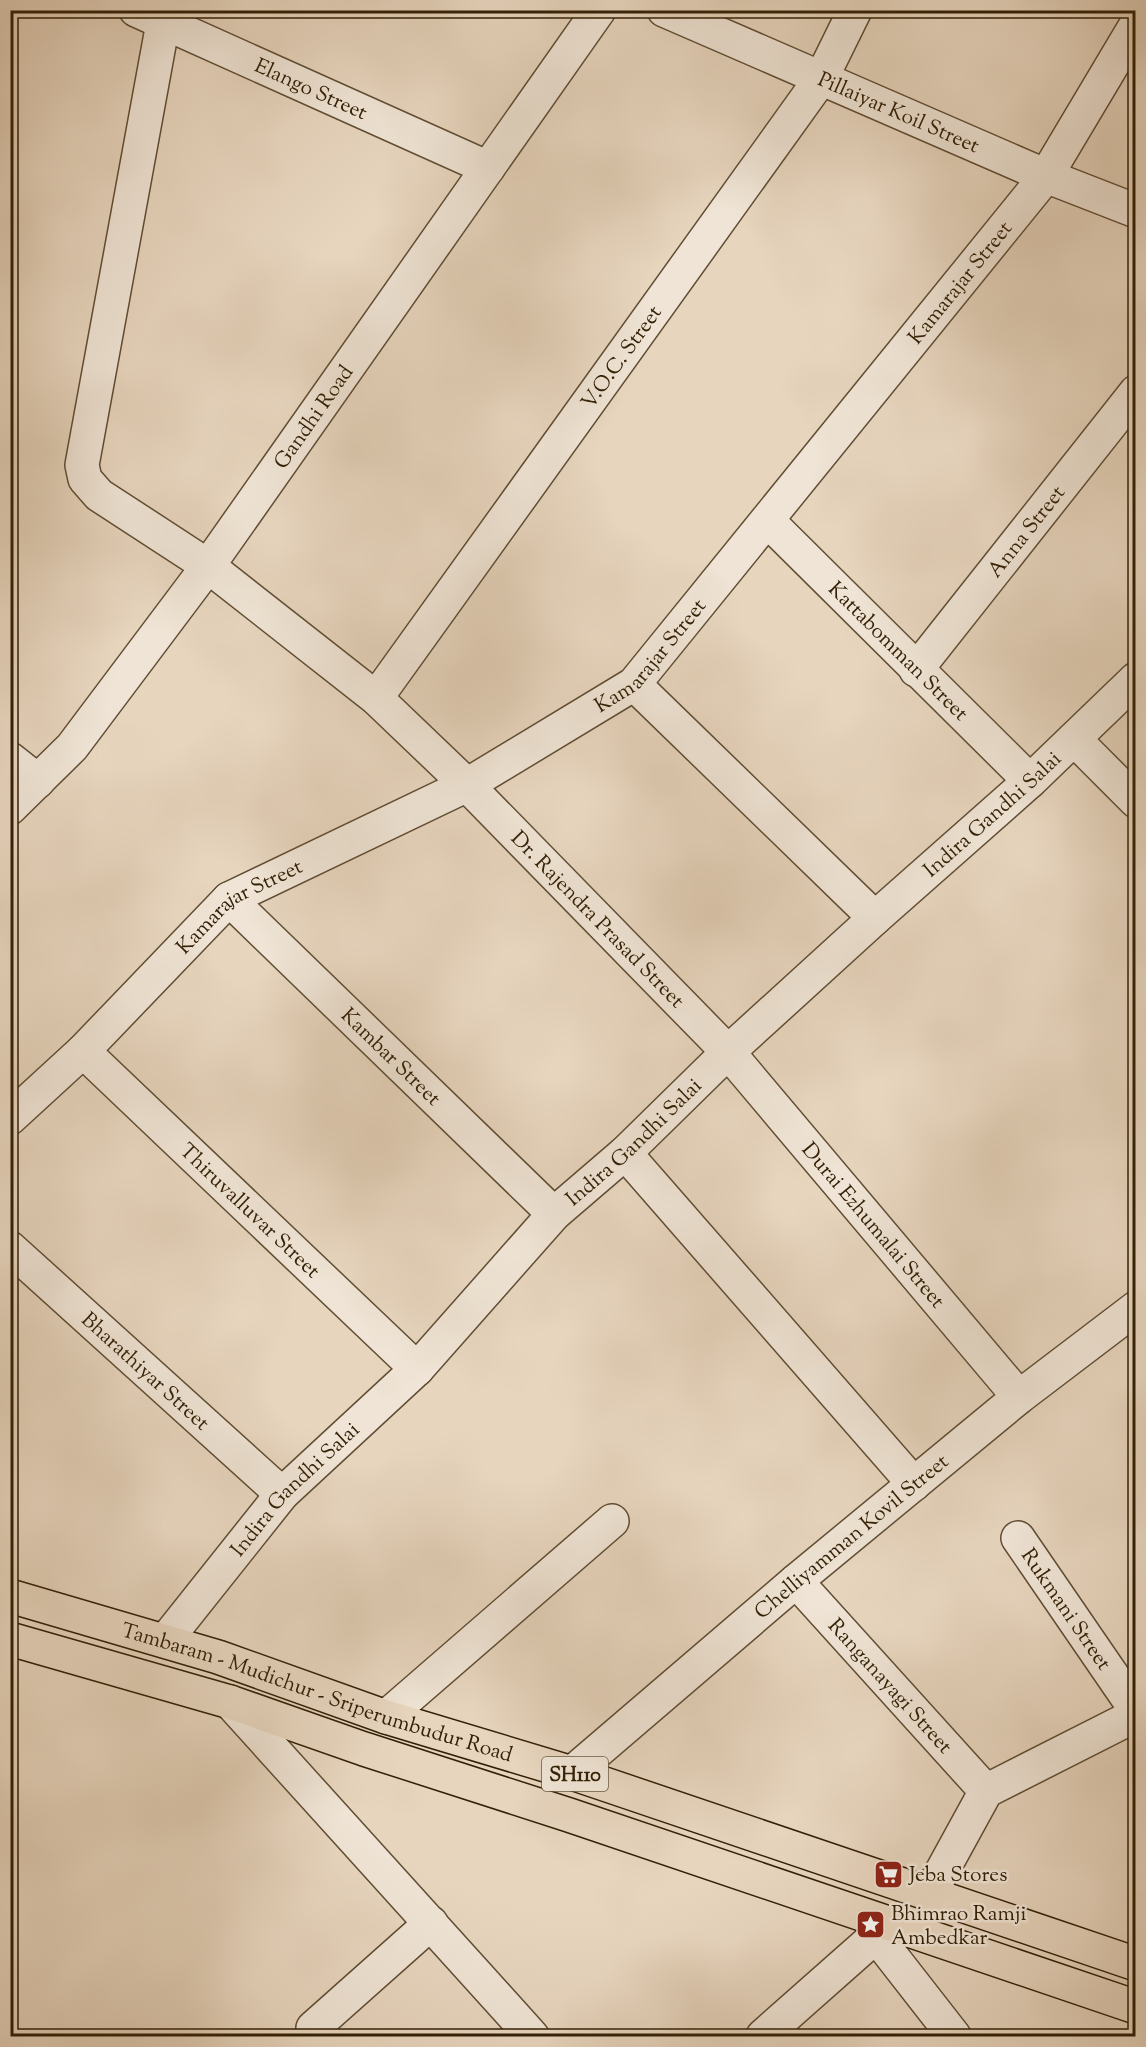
<svg xmlns="http://www.w3.org/2000/svg" width="1146" height="2047" viewBox="0 0 1146 2047" font-family="'Sorts Mill Goudy',serif">
  <rect width="100%" height="100%" fill="#e7d5be"/>
  <filter id="stains"><feTurbulence type="fractalNoise" baseFrequency=".00333" numOctaves="4"/><feColorMatrix values="0 0 0 0 .2 0 0 0 0 .09 0 0 0 0 .02 0 0 0 .5 -.17"/></filter>
  <radialGradient id="worn" r=".72"><stop offset=".6" stop-color="#630" stop-opacity="0"/><stop offset="1" stop-color="#630" stop-opacity=".3"/></radialGradient>
  <g fill="none" stroke-linecap="round" stroke-linejoin="round">
    <defs>
      <g id="minor">
        <path id="s1" d="M136,10L488,168"/>
        <path id="s2" d="M664,10L1046,176L1136,211"/>
        <path id="s3" d="M163,23L82,465L85,479L99,495L208,566L376,698L467,785L728,1052L1019,1397"/>
        <path id="s4" d="M768,521L1030,781"/>
        <path id="s5" d="M916,670L1136,392"/>
        <path d="M634,684L875,918"/>
        <path id="s6" d="M376,698L822,77L855,10"/>
        <path d="M1074,739L1136,801"/>
        <path d="M10,759L38,781"/>
        <path id="s7" d="M10,808L72,747L208,566L599,10"/>
        <path id="s8" d="M229,899L554,1214"/>
        <path id="s9" d="M83,1051L417,1369"/>
        <path id="s10" d="M10,1118L83,1051L229,899L467,785L634,684L1046,176L1136,25"/>
        <path d="M625,1153L914,1484"/>
        <path id="s11" d="M10,1248L282,1494"/>
        <path id="s12" d="M1018,1538L1136,1710"/>
        <path id="s13" d="M796,1581L986,1791"/>
        <path id="s14" d="M165,1641L282,1494L417,1369L554,1214L625,1153L728,1052L875,918L1030,781L1136,679"/>
        <path d="M230,1702L532,2036"/>
        <path d="M386,1717L612,1521"/>
        <path id="s15" d="M572,1773L796,1581L1019,1397L1136,1308"/>
        <path d="M929,1895L986,1791L1136,1715"/>
        <path d="M876,1936L954,2036"/>
        <path d="M313,2028L431,1923"/>
        <path d="M763,2036L876,1936L894,1925"/>
      </g>
      <g id="major">
        <path id="s16" d="M10,1596L218,1657L386,1717L572,1773L1136,1964"/>
        <path d="M10,1639L230,1702L364,1749L569,1815L1136,2007"/>
      </g>
    </defs>
    <use href="#minor" stroke="#604d34" stroke-width="36"/>
    <use href="#major" stroke="#332006" stroke-width="36"/>
    <use href="#minor" stroke="#efe4d5" stroke-width="33"/>
    <use href="#major" stroke="#e7d5be" stroke-width="33"/>
  </g>
  <defs>
    <symbol id="supermarket-square" viewBox="-11 -11 22 22"><rect x="-9" y="-9" width="18" height="18" rx="4" fill="#8f2418" stroke="#efe4d5"/><path d="M-6-5.5h2.5l.6 2H6L4.5 2H-2.5L-4.4-4H-6ZM-1.5 3.2a1.3 1.3 0 1 0 .1 0ZM3 3.2a1.3 1.3 0 1 0 .1 0Z" fill="#fff"/></symbol>
    <symbol id="sight-square" viewBox="-11 -11 22 22"><rect x="-9" y="-9" width="18" height="18" rx="4" fill="#8f2418" stroke="#efe4d5"/><path d="M0-6L1.8-2.2L6-1.7L2.9 1.2L3.7 5.4L0 3.3L-3.7 5.4L-2.9 1.2L-6-1.7L-1.8-2.2Z" fill="#fff"/></symbol>
  </defs>
  <g fill-rule="evenodd">
    <use href="#supermarket-square" x="872" y="1858" width="33" height="33"/>
    <use href="#sight-square" x="854" y="1908" width="33" height="33"/>
  </g>
  <g text-anchor="middle" stroke-width="5" stroke-linejoin="round" paint-order="stroke">
    <rect fill="#efe4d5" stroke="#6b5b44" stroke-width="1.5" x="542" y="1757" width="66" height="34" rx="4.5"/>
    <g font-size="20" font-weight="bold" fill="#332006">
      <text x="575" y="1781">SH110</text>
    </g>
    <g font-size="21" fill="#332006" stroke="#efe4d5">
      <text dy="7" stroke="none"><textPath href="#s1" startOffset="192">Elango Street</textPath></text>
      <text dy="7" stroke="none"><textPath href="#s2" startOffset="256">Pillaiyar Koil Street</textPath></text>
      <text dy="7" stroke="none"><textPath href="#s10" startOffset="1286">Kamarajar Street</textPath></text>
      <text dy="7" stroke="none"><textPath href="#s6" startOffset="420">V.O.C. Street</textPath></text>
      <text dy="7" stroke="none"><textPath href="#s7" startOffset="496">Gandhi Road</textPath></text>
      <text dy="7" stroke="none"><textPath href="#s5" startOffset="177">Anna Street</textPath></text>
      <text dy="7" stroke="none"><textPath href="#s4" startOffset="184">Kattabomman Street</textPath></text>
      <text dy="7" stroke="none"><textPath href="#s10" startOffset="800">Kamarajar Street</textPath></text>
      <text dy="7" stroke="none"><textPath href="#s14" startOffset="1172">Indira Gandhi Salai</textPath></text>
      <text dy="7" stroke="none"><textPath href="#s10" startOffset="314">Kamarajar Street</textPath></text>
      <text dy="7" stroke="none"><textPath href="#s3" startOffset="1142">Dr. Rajendra Prasad Street</textPath></text>
      <text dy="7" stroke="none"><textPath href="#s8" startOffset="226">Kambar Street</textPath></text>
      <text dy="7" stroke="none"><textPath href="#s14" startOffset="686">Indira Gandhi Salai</textPath></text>
      <text dy="7" stroke="none"><textPath href="#s9" startOffset="231">Thiruvalluvar Street</textPath></text>
      <text dy="7" stroke="none"><textPath href="#s3" startOffset="1554">Durai Ezhumalai Street</textPath></text>
      <text dy="7" stroke="none"><textPath href="#s11" startOffset="183">Bharathiyar Street</textPath></text>
      <text dy="7" stroke="none"><textPath href="#s14" startOffset="200">Indira Gandhi Salai</textPath></text>
      <text dy="7" stroke="none"><textPath href="#s15" startOffset="366">Chelliyamman Kovil Street</textPath></text>
      <text dy="7" stroke="none"><textPath href="#s12" startOffset="86">Rukmani Street</textPath></text>
      <text dy="7" stroke="none"><textPath href="#s13" startOffset="141">Ranganayagi Street</textPath></text>
      <text dy="7" stroke="none"><textPath href="#s16" startOffset="322">Tambaram - Mudichur - Sriperumbudur Road</textPath></text>
    </g>
    <g font-size="21" fill="#332006" stroke="#efe4d5" text-anchor="start">
      <text x="909" y="1881">Jeba Stores</text>
      <text x="891" y="1920">Bhimrao Ramji<tspan x="891" dy="24">Ambedkar</tspan></text>
    </g>
  </g>
  <rect width="1146" height="2047" fill="none" stroke="#e7d5be" stroke-width="36"/>
  <rect x="12" y="12" width="1122" height="2023" fill="none" stroke="#332006" stroke-width="3"/>
  <rect x="18" y="18" width="1110" height="2011" fill="none" stroke="#332006" stroke-width="1.5"/>
  <rect width="100%" height="100%" filter="url(#stains)"/>
  <rect width="100%" height="100%" fill="url(#worn)"/>
</svg>
